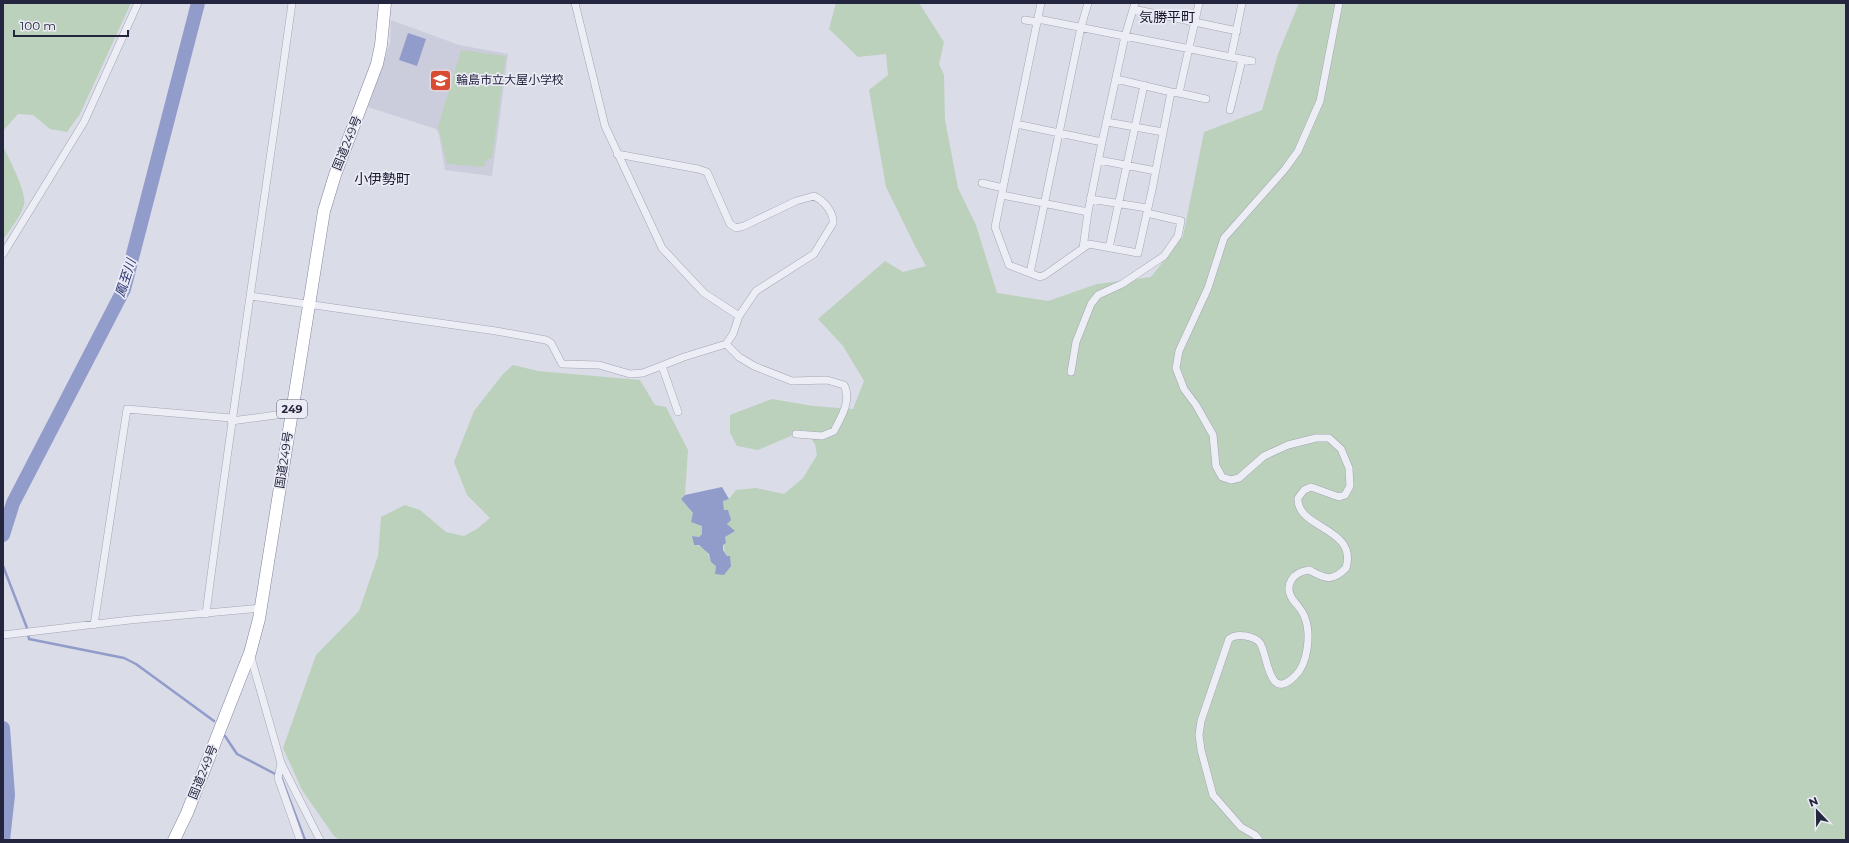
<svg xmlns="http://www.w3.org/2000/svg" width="1849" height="843" viewBox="0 0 1849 843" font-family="Montserrat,'Noto Sans JP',sans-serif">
  <rect width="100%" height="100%" fill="#dadce7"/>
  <path fill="#cccddc" d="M391,20L459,45L508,54L492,176L445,170L439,134L436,129L368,107L390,43Z"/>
  <path fill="#bbd1bc" d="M3,3H131L80,114L67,132L50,129L33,115L18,114L3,131Z
    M836,3H919L944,42L939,64L944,75L945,120L958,188L976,225L997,293L1048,301L1097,284L1151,277L1183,236L1204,132L1262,110L1278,54L1299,3H1846V840H340L334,836L302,790L283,748L316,655L359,611L378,556L381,517L405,505L420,510L446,532L464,536L477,529L490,518L467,495L454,462L474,411L503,374L513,365L538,371L640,380L655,405L666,407L688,450L685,495L681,499L693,513L697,523L702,525V534L699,537L692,536L694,545C703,545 709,553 711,562L716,565L715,574L727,556C723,549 723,545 725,537L730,533L724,511L723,500L729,499L736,490L756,488L784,494L803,478L817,455L815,444L805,430L758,450L737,446L730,433V415L772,399L813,406L853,409L864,381L843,346L818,319L885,261L903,272L926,266L915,246L886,187L869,90L888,75L886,54L858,57L829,29Z
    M461,50L506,56L492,159H487L484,167L447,164L438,127Z
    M3,146C9,159 27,192 24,205C20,218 10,229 3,240Z"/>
  <path fill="#929ccb" d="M408,33L426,39L417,66L399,60Z
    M722,487L729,499L723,501L724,510H728L731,520L727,524L735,531L725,537L726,543L723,545V550L727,556H730L731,566L724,575L715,574L716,566L711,562L709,554L699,545H694L692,536L699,537L702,534V526L691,522L693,513L681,499L685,495Z"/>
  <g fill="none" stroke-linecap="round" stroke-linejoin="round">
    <path stroke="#929ccb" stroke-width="2.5" d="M3,566L27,628L29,639L124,658L136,664L214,721
      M225,736L237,754L281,777L305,840"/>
    <path stroke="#929ccb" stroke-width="14" d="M3,535L13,503L124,289L198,3
      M3,728L8,795L3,840"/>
    <defs>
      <path id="minor" d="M575,3L605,126L662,248L704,293L739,316
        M1041,3L995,227L1009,265L1040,277L1045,275L1089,244L1138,253L1152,190L1171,92L1179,93L1199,3
        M1133,9L1237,31
        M1038,19L1231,57L1242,3
        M1025,20L1037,22
        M1231,57L1252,61
        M1116,79L1171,92
        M1179,93L1206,99
        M1230,110L1242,60
        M1107,122L1163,132
        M1016,124L1102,142L1088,212
        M1102,142L1125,36L1135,3
        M1099,160L1156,171
        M982,183L1003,188
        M1002,195L1088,212L1083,248
        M1090,199L1147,208
        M1109,248L1144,85
        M3,254L84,122L138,3
        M1030,273L1081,27L1088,3
        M251,296L496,331L546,340L551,343L562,364L599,365L630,374L643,373L684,357L726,344L733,334L739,316L756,291L814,254L833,223C834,212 823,200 814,196L796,201L744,226L736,228L730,224L707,172L698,169L617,154
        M726,344L739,357L754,366L792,381L827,380L844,385C852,400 841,417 834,431L822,436L796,434
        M662,366L678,412
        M1071,372L1076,342L1091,304L1098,295L1122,284L1164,256L1178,236L1181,221L1147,213
        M231,421L291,413
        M206,614C232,410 264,207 292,3
        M94,625L127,409L231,418
        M3,635L130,620L261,608
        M250,654L281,763L320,840
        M281,763L278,778L300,840
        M1259,840L1255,835L1241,827L1213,795L1201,750L1199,735L1201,721L1229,639C1234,635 1240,635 1246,636C1251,637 1257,639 1260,643C1268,655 1268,703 1295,676C1308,664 1311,634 1305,618C1303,611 1298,606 1293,600C1283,585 1293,572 1309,570C1325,578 1331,583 1346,568C1358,527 1296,529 1298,498L1304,490L1311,487L1339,497L1345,495L1350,486L1349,468L1341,449L1329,438H1316L1288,445L1264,456L1239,478L1231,480L1222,477L1216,466L1213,435L1196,405L1184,389L1176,368L1179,351L1208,288L1224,238L1285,169L1298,151L1320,101L1339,3"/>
      <path id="trunk" d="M174,840L187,813L250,653L259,619L324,211L335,175L377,64L381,45L385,3"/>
    </defs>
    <use href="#minor" stroke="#a3a5b4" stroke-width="8"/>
    <use href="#trunk" stroke="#81839e" stroke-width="13"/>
    <use href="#minor" stroke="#edeef5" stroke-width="7"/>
    <use href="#trunk" stroke="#fff" stroke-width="12"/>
  </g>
  <defs>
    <symbol id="school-square" viewBox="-11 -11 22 22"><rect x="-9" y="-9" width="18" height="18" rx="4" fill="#d94c32" stroke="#eaebf4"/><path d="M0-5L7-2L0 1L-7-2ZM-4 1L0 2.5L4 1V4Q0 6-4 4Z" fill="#fff"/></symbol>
  </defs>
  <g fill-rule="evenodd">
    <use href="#school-square" x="428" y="68" width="25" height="25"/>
  </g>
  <g text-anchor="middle" stroke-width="3.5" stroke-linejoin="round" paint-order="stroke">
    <rect fill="#eaebf4" stroke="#5f6075" stroke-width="1" x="277" y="400" width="30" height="18" rx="3"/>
    <g font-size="11" font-weight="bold" fill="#24253e">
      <text x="292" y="413">249</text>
    </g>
    <g font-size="12" fill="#24253e" stroke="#eaebf4" text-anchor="start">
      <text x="456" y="84">輪島市立大屋小学校</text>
    </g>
    <g font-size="12" fill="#24253e" stroke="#eaebf4">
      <text transform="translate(347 143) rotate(-68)" y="4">国道249号</text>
      <text transform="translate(284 460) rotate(-81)" y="4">国道249号</text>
      <text transform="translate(203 772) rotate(-68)" y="4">国道249号</text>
    </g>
    <g font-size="13" font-style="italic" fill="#2b3574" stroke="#eaebf4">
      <text transform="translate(125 278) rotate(-72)" y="5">鳳至川</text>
    </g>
    <g font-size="14" fill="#16172e" stroke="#eaebf4">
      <text x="1167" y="22">気勝平町</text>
      <text x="382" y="184">小伊勢町</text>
    </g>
  </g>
  <rect width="1849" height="843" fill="none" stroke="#24253e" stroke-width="8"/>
  <g transform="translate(1817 811) rotate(338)" stroke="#eaebf4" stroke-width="3" paint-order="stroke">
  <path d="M0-3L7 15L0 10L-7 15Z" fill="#24253e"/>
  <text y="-6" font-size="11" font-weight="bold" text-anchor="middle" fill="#24253e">N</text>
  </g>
  <path d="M14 30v6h114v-6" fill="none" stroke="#24253e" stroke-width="2"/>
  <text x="20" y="30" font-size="12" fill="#24253e" stroke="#eaebf4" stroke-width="3" paint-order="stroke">100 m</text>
</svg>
